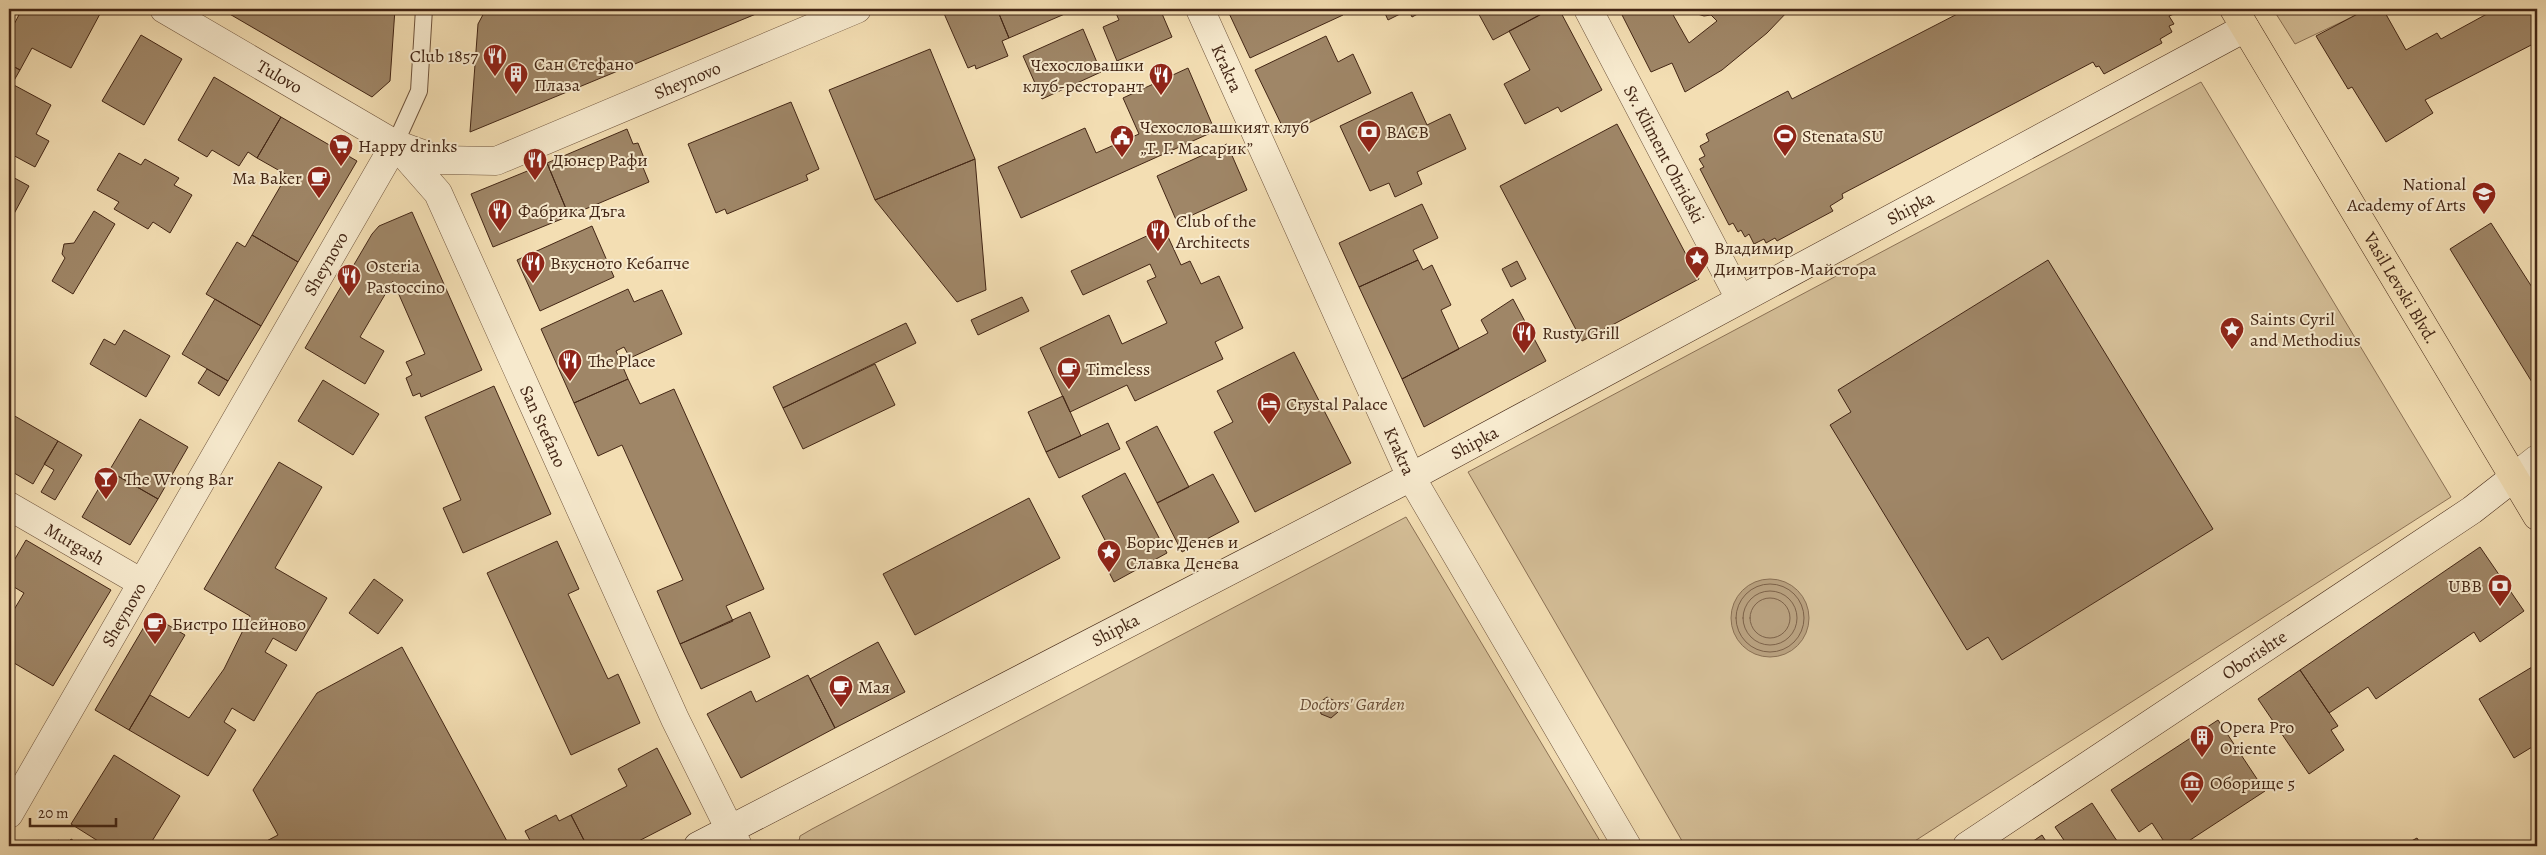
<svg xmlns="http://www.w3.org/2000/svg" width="2546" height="855" viewBox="0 0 2546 855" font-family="Alegreya,serif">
  <rect width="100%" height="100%" fill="#f3deb3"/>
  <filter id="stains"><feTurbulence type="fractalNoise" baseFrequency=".004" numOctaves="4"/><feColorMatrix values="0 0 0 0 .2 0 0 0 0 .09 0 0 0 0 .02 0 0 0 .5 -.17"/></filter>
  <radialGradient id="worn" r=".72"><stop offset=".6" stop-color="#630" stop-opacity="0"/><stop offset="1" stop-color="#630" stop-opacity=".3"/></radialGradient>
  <path fill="#d5bf98" stroke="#8c7256" d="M2273,9H2369L2295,44Z
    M2201,82L2451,497L1907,846H1685L1468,472Z
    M1406,517L1603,846H798L800,836L812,829Z"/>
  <path fill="#b79f7d" stroke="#896f53" d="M1731 618a39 39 0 1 1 78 0a39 39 0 1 1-78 0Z"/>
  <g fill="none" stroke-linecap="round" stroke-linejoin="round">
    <path stroke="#7d6249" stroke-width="1" d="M1736 618a34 34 0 1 1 68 0a34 34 0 1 1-68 0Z
      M1743 618a27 27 0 1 1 54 0a27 27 0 1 1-54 0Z
      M1750 618a20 20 0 1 1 40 0a20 20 0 1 1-40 0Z"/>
  </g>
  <path fill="#9f8667" stroke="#432615" d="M22,9H96L101,12L71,68L32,48L20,70L9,64V34Z
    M221,9H395L390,81L372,97Z
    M486,9H768L470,132L478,24Z
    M942,9H997L1009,38L1002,41L1008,56L976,69L975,65L968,68Z
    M997,9H1065L1067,13L1009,38Z
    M1114,9H1160L1172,37L1117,61L1103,27L1119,20Z
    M1227,9H1340L1343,15L1250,58Z
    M1383,9H1408V10L1388,20Z
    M1408,9H1427L1412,17Z
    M1476,9H1551L1493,40Z
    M1551,9H1559L1602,90L1561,112L1558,107L1525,124L1504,84L1530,70L1509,31Z
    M1619,9H1680L1672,13L1689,43L1717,21L1711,15L1704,16L1681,9H1722L1726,13L1730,9H1790L1767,33L1722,70L1685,92L1672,63L1651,72Z
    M1967,9H2171L2174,14L2169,16L2174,24L2169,26L2172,32L2160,39L2162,43L2104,74L2099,66L2096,67L2093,62L1842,194L1843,198L1830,206L1833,211L1777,241L1775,238L1766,243L1764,239L1754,244L1749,234L1745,237L1741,230L1738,232L1733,223L1729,225L1700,169L1704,167L1699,159L1705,156L1700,146L1709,141L1706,134L1788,91L1792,99Z
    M2367,9H2383L2406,50L2437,33L2441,39L2496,9H2537V42L2425,100L2433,113L2386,142L2352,87L2348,89L2316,36Z
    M1083,29L1101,72L1042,99L1023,56Z
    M141,35L182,59L144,125L102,101Z
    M1326,36L1338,62L1353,54L1371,93L1286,134L1255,70Z
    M930,49L975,159L875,200L829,90Z
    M9,64L20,70L12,84L51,105L36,134L49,141L35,167L9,153Z
    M1188,68L1215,131L1021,218L998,167L1085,128L1096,153L1139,134L1123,98Z
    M214,77L281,117L257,158L248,152L239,166L212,150L207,157L178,140Z
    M1412,92L1427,125L1450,114L1466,149L1417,172L1422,184L1395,197L1389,183L1370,191L1340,126Z
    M791,102L819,169L806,175L808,180L727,214L725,209L716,213L688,144Z
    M281,117L357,161L298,262L252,235L287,175L257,158Z
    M1617,124L1699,279L1582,341L1500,186Z
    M627,129L633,144L638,143L646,163L642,165L649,182L569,216L547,163Z
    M1227,144L1247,190L1177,222L1157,176Z
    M119,153L141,165L145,159L179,178L174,185L192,195L170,233L153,222L148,229L114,209L119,202L97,190Z
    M975,159L986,290L957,302L875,200Z
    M547,163L569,216L493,247L471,194Z
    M9,175L29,186L9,223Z
    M1422,204L1438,238L1413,250L1418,260L1359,287L1339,243Z
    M94,211L115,224L73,294L52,281L65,258L62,254L64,244L74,243Z
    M412,212L482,370L421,397L420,393L413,396L406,378L412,375L406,362L425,354L393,281L360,337L384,351L365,384L305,348L372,234L379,226Z
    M2491,223L2537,295V386L2535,387L2450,249Z
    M592,226L614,277L540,311L517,260Z
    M1164,228L1181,265L1190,261L1201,284L1219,276L1243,328L1215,342L1223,359L1135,401L1127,385L1070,412L1040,348L1109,315L1122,344L1167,323L1147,281L1156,277L1150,264L1083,295L1071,271Z
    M252,235L298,262L261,326L206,294L237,242L245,247Z
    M1418,260L1423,270L1432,265L1451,305L1441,310L1459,349L1402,379L1359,287Z
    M2048,260L2213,529L2002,660L1988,637L1967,650L1830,425L1851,412L1838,390Z
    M1517,261L1526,279L1511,287L1502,269Z
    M628,289L634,302L662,290L682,334L630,358L624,347L616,351L628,379L574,403L541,329Z
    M1022,297L1029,311L978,335L971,320Z
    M215,299L261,326L228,381L182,354Z
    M1513,299L1546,361L1424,427L1402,379L1488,333L1481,320Z
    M906,323L916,343L783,408L773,387Z
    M124,330L170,356L146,397L90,364L104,339L115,345Z
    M1294,352L1351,463L1255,512L1214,432L1233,422L1217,391Z
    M875,364L895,405L803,449L783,408Z
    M207,369L228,381L219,396L198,383Z
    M628,379L640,404L674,389L764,589L726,606L733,621L680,644L657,591L683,580L622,445L598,456L574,403Z
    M323,380L379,414L353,455L298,421Z
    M494,386L551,514L463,553L443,508L461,500L425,417Z
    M1063,396L1081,436L1046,452L1028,412Z
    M13,415L58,441L33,484L9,470V423Z
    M140,419L188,447L158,499L109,471Z
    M1108,423L1120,449L1059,478L1046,452Z
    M1157,426L1189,487L1157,503L1126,442Z
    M58,441L82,455L55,500L41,492L54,470L44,464Z
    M279,462L322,487L275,568L327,598L296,651L273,638L265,652L287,665L254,721L232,708L224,722L236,730L208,776L129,730L150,695L189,718L224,669L250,616L204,589Z
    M109,471L158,499L130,545L82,517Z
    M1125,473L1167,553L1114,582L1097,549L1107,544L1082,496Z
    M1213,474L1239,522L1182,552L1157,503Z
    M1029,498L1060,558L915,635L883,574Z
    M26,540L111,590L53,686L9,660V618L24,593L9,584V569Z
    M557,541L579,589L568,594L608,679L618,674L640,723L571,755L487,573Z
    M2480,547L2524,611L2480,642L2474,632L2376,699L2368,687L2329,713L2300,670Z
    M374,579L403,600L378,634L349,613Z
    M750,612L770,657L701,689L680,644Z
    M151,615L185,635L129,730L95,710Z
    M878,642L905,692L835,728L810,679Z
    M402,647L508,843L502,846H257L278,835L253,790L317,693Z
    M2537,664V744L2514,758L2479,699Z
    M2300,670L2338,726L2331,730L2344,750L2309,774L2258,699Z
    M808,675L835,728L741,778L707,714L751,691L756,702Z
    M1327,697L1337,702L1338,712L1331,718L1321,714L1319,703Z
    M2218,720L2265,791L2181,846H2167L2152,823L2139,832L2111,790Z
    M657,748L691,814L629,846H587L571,815L627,786L618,769Z
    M114,755L180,796L149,846H106L71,824Z
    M2092,803L2115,838L2121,846H2068L2055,827Z
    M556,815L559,821L571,815L587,846H533L525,831Z
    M2042,835L2049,846H2026Z
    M2417,838L2422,846H2402Z
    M71,839L82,846H53L58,840L67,846Z"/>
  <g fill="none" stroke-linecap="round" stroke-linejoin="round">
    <defs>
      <path id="lane" d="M395,144L419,91L424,9"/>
      <g id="street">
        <path id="s1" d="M164,9L395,144L439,160L496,161L857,9"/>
        <path id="s2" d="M1200,9L1411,477L1627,846"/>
        <path id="s3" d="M1588,9L1740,299"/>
        <path id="s4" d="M395,144L438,193L675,719L738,846"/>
        <path d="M2513,478L2537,459"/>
        <path id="s5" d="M9,506L142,583"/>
        <path id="s6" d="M9,814L395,144"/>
      </g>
      <g id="secondary">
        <path id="s7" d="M698,846L1411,477L2245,28"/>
        <path id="s8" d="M1967,846L2472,510L2513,478"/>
      </g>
      <g id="primary">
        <path id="s9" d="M2234,9L2537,516"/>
      </g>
    </defs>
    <use href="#lane" stroke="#6f543c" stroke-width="18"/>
    <use href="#street" stroke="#6f543c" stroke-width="29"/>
    <use href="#secondary" stroke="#432615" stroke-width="29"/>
    <use href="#primary" stroke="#432615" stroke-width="29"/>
    <use href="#lane" stroke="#f7eace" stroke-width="16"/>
    <use href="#street" stroke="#f7eace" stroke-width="28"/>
    <use href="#secondary" stroke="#f7eace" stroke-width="28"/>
    <use href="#primary" stroke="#f3deb3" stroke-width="28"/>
  </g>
  <defs>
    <symbol id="restaurant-pin" viewBox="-11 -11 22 30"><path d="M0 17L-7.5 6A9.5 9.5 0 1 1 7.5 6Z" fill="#8f2418" stroke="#f7eace"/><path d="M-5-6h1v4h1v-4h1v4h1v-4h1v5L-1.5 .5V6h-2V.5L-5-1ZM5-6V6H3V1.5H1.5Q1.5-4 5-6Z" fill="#fff"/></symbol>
    <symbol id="building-pin" viewBox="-11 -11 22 30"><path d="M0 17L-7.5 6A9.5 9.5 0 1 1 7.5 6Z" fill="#8f2418" stroke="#f7eace"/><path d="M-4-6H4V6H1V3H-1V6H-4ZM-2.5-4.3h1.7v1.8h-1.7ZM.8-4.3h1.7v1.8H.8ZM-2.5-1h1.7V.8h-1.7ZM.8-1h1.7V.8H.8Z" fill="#fff"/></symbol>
    <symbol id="bank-pin" viewBox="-11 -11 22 30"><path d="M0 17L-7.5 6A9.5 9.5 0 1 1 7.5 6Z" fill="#8f2418" stroke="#f7eace"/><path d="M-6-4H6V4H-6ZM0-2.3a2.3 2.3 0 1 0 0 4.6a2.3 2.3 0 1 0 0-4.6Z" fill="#fff"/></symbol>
    <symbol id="stadium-pin" viewBox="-11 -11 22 30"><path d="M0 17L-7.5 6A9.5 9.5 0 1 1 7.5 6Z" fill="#8f2418" stroke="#f7eace"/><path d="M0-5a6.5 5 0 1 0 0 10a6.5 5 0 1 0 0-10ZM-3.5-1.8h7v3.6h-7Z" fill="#fff"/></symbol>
    <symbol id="civic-pin" viewBox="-11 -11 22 30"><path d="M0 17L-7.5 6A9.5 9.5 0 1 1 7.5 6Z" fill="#8f2418" stroke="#f7eace"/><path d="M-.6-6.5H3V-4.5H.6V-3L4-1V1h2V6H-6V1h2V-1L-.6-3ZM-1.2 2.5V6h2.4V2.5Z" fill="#fff"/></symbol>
    <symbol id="supermarket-pin" viewBox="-11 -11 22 30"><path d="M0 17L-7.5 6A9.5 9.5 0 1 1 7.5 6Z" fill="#8f2418" stroke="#f7eace"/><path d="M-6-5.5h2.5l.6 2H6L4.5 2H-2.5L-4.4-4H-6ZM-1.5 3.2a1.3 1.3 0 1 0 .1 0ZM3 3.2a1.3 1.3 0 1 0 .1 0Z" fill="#fff"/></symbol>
    <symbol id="cafe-pin" viewBox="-11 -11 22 30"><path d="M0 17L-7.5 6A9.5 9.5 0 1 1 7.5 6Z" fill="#8f2418" stroke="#f7eace"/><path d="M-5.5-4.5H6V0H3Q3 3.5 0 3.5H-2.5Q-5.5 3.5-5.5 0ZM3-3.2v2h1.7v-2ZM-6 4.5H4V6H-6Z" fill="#fff"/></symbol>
    <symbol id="university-pin" viewBox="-11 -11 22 30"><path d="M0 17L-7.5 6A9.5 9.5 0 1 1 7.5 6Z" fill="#8f2418" stroke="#f7eace"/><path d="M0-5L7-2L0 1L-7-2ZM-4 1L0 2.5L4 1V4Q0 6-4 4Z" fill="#fff"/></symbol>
    <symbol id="sight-pin" viewBox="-11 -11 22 30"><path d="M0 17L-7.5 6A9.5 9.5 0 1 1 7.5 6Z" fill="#8f2418" stroke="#f7eace"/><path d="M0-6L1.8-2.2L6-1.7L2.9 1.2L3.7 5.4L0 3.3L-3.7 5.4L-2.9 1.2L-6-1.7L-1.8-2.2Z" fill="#fff"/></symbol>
    <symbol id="hotel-pin" viewBox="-11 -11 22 30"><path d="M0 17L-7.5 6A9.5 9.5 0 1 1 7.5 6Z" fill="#8f2418" stroke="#f7eace"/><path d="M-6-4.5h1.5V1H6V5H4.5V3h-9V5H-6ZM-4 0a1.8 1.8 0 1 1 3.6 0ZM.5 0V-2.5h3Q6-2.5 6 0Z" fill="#fff"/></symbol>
    <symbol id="bar-pin" viewBox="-11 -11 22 30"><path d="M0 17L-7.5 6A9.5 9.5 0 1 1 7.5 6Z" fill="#8f2418" stroke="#f7eace"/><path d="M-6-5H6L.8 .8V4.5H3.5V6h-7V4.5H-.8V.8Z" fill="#fff"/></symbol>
    <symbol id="museum-pin" viewBox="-11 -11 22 30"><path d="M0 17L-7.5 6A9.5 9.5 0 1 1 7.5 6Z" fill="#8f2418" stroke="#f7eace"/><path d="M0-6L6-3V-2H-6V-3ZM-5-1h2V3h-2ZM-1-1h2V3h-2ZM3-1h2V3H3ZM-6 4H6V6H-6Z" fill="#fff"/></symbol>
  </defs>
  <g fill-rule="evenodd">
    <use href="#restaurant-pin" x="481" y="42" width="28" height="38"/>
    <use href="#building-pin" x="502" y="60" width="28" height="38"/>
    <use href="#restaurant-pin" x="1147" y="61" width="28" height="38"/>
    <use href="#bank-pin" x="1355" y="118" width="28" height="38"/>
    <use href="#stadium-pin" x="1771" y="122" width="28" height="38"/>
    <use href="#civic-pin" x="1108" y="123" width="28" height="38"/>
    <use href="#supermarket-pin" x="327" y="132" width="28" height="38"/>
    <use href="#restaurant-pin" x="521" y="146" width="28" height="38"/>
    <use href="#cafe-pin" x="305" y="164" width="28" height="38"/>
    <use href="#university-pin" x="2470" y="180" width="28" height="38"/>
    <use href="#restaurant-pin" x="486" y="197" width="28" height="38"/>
    <use href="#restaurant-pin" x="1144" y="217" width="28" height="38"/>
    <use href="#sight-pin" x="1683" y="244" width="28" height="38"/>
    <use href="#restaurant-pin" x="519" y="249" width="28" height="38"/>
    <use href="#restaurant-pin" x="335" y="262" width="28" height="38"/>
    <use href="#sight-pin" x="2218" y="315" width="28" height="38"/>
    <use href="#restaurant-pin" x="1510" y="319" width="28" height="38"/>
    <use href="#restaurant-pin" x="556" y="347" width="28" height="38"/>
    <use href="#cafe-pin" x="1055" y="355" width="28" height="38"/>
    <use href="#hotel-pin" x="1255" y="390" width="28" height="38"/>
    <use href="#bar-pin" x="92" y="465" width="28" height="38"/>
    <use href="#sight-pin" x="1095" y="538" width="28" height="38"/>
    <use href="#bank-pin" x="2486" y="572" width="28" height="38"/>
    <use href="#cafe-pin" x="141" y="610" width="28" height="38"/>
    <use href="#cafe-pin" x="827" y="673" width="28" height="38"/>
    <use href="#building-pin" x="2188" y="723" width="28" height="38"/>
    <use href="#museum-pin" x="2178" y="769" width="28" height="38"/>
  </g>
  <g text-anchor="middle" stroke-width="4" stroke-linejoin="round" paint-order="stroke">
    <g font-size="18" fill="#432615" stroke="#f7eace" text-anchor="start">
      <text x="478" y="62" text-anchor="end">Club 1857</text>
      <text x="534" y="70">Сан Стефано<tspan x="534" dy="21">Плаза</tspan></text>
      <text x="1144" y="71" text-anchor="end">Чехословашки<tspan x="1144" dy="21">клуб-ресторант</tspan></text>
      <text x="1140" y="133">Чехословашкият клуб<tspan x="1140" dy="21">„Т. Г. Масарик”</tspan></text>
      <text x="1386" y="138">BACB</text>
      <text x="1802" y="142">Stenata SU</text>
      <text x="358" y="152">Happy drinks</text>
      <text x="552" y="166">Дюнер Рафи</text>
      <text x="302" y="184" text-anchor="end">Ma Baker</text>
      <text x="2466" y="190" text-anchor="end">National<tspan x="2466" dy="21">Academy of Arts</tspan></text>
      <text x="518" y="217">Фабрика Дъга</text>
      <text x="1176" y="227">Club of the<tspan x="1176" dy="21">Architects</tspan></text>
      <text x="1714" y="254">Владимир<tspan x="1714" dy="21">Димитров-Майстора</tspan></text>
      <text x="550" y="269">Вкусното Кебапче</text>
      <text x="366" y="272">Osteria<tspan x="366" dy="21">Pastoccino</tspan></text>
      <text x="2250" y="325">Saints Cyril<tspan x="2250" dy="21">and Methodius</tspan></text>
      <text x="1542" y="339">Rusty Grill</text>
      <text x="588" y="367">The Place</text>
      <text x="1086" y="375">Timeless</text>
      <text x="1286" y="410">Crystal Palace</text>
      <text x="124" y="485">The Wrong Bar</text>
      <text x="1126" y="548">Борис Денев и<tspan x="1126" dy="21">Славка Денева</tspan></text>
      <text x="2482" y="592" text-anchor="end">UBB</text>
      <text x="172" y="630">Бистро Шейново</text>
      <text x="858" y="693">Мая</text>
      <text x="2220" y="733">Opera Pro<tspan x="2220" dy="21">Oriente</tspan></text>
      <text x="2210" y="789">Оборище 5</text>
    </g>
    <g font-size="18" fill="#432615" stroke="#f7eace">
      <text dy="6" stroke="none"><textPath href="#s2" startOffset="65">Krakra</textPath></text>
      <text dy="6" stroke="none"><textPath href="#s1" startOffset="134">Tulovo</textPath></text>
      <text dy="6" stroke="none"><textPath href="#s1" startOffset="579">Sheynovo</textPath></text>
      <text dy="6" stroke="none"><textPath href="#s3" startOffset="164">Sv. Kliment Ohridski</textPath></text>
      <text dy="6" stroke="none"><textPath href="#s7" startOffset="1370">Shipka</textPath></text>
      <text dy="6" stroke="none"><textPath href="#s6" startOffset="635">Sheynovo</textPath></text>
      <text dy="6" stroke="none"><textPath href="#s9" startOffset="325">Vasil Levski Blvd.</textPath></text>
      <text dy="6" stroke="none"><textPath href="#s4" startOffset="321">San Stefano</textPath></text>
      <text dy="6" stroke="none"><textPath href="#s7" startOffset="875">Shipka</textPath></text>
      <text dy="6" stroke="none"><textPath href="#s2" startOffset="485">Krakra</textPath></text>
      <text dy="6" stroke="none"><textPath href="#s5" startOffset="76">Murgash</textPath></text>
      <text dy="6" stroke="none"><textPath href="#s6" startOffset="230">Sheynovo</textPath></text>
      <text dy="6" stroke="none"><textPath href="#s7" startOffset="470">Shipka</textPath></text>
      <text dy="6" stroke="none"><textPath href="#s8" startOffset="345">Oborishte</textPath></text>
    </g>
    <g font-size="18" font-style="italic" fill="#684c36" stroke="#f7eace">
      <text x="1352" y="710">Doctors' Garden</text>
    </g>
  </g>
  <rect width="2546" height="855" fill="none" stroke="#f3deb3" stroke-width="30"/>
  <rect x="10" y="10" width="2526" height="835" fill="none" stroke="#432615" stroke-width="2.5"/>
  <rect x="15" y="15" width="2516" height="825" fill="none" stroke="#432615"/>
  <path d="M30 818v8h86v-8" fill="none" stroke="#432615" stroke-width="2.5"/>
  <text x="38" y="818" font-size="15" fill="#432615" stroke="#f7eace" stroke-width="4" paint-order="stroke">20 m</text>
  <rect width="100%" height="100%" filter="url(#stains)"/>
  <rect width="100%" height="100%" fill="url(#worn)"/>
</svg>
